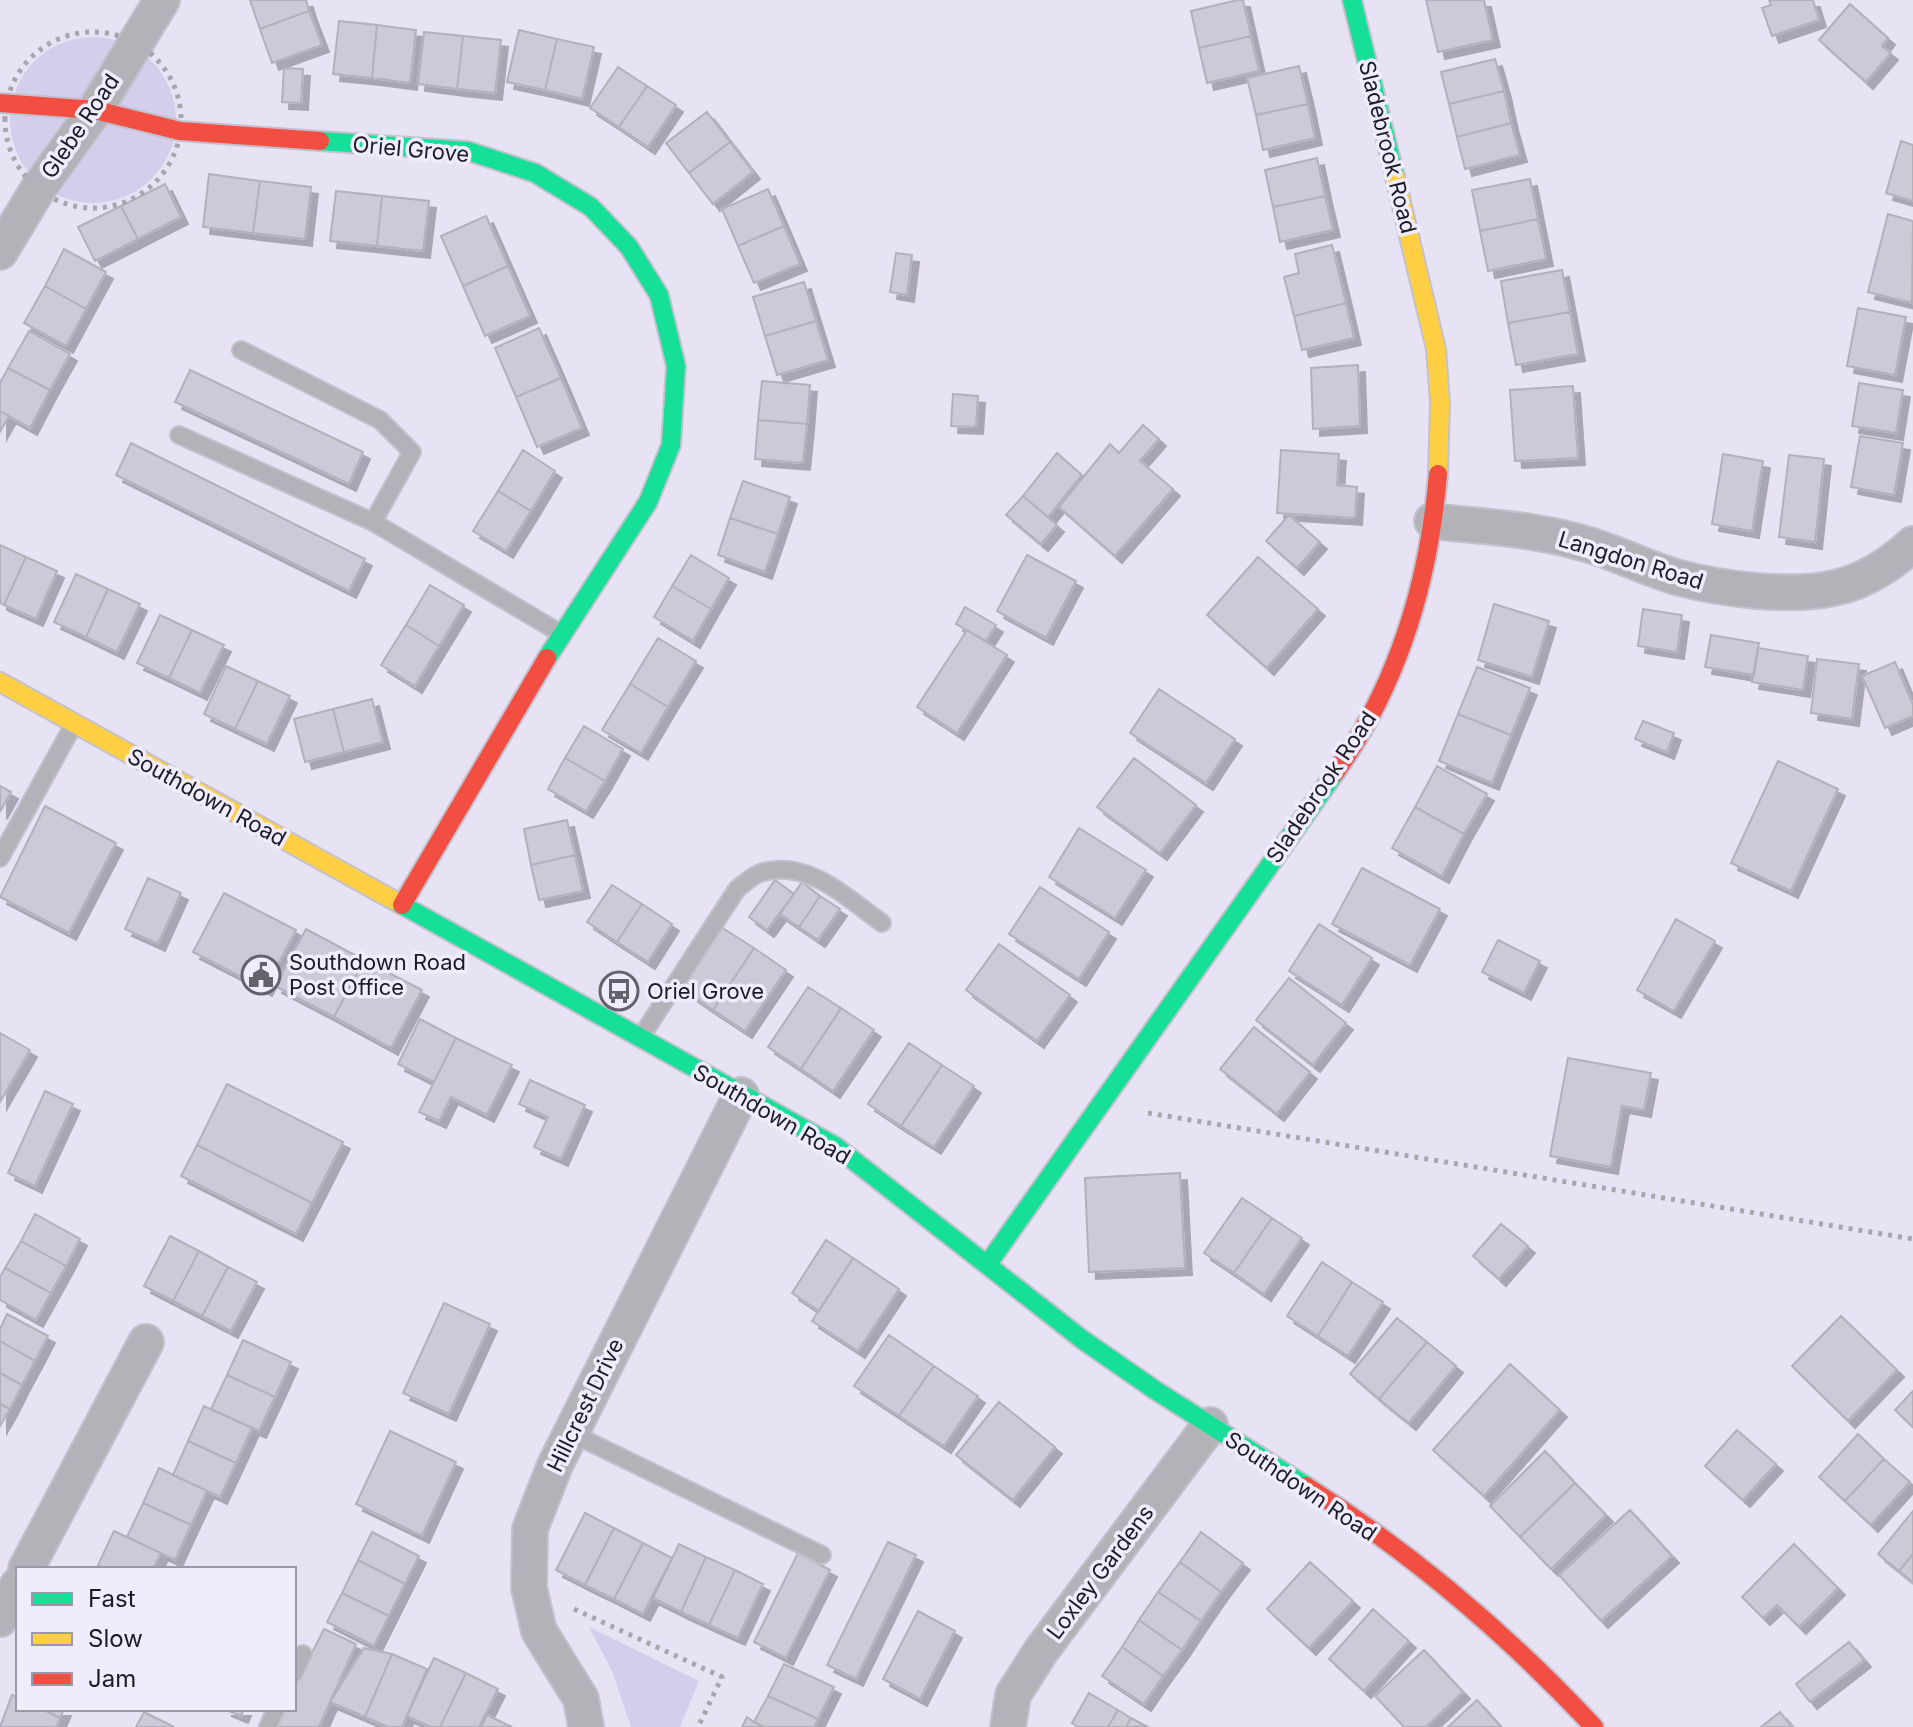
<svg xmlns="http://www.w3.org/2000/svg" width="1913" height="1727" viewBox="0 0 1913 1727" font-family="Inter,sans-serif">
  <defs>
    <filter id="shadow"><feDropShadow dx="7" dy="7" stdDeviation="0" flood-color="#0004"/></filter>
  </defs>
  <rect width="100%" height="100%" fill="#e7e3f4"/>
  <path fill="#d4ceed" d="M10 120a83 83 0 1 1 166 0a83 83 0 1 1-166 0Z
    M589,1627L699,1681L680,1727H631L612,1671Z"/>
  <path fill="#cdc9d7" stroke="#b3b0bc" stroke-width="2" filter="url(#shadow)" d="M250,0H306L309,11L260,29Z
    M1238,0H1243L1251,36L1199,48L1191,11Z
    M1426,0H1484L1493,40L1438,52Z
    M1769,0H1813L1819,20L1772,36L1762,8L1771,5Z
    M1850,4L1888,38L1882,46L1891,53L1866,82L1819,40Z
    M309,11L322,45L272,63L260,29Z
    M339,21L377,25L372,78L333,74Z
    M377,25L416,30L410,83L372,78Z
    M519,30L557,39L545,90L507,82Z
    M424,32L463,36L457,89L418,84Z
    M463,36L501,40L495,93L457,89Z
    M1251,36L1259,71L1207,83L1199,48Z
    M557,39L594,47L582,99L545,90Z
    M1495,59L1504,91L1449,104L1441,72Z
    M1299,66L1308,104L1256,115L1247,78Z
    M618,67L647,86L619,127L590,108Z
    M284,68L303,69L301,103L282,102Z
    M647,86L676,105L648,147L619,127Z
    M1504,91L1511,123L1457,137L1449,104Z
    M1308,104L1315,138L1263,150L1256,115Z
    M707,112L730,142L689,173L666,143Z
    M1511,123L1520,155L1465,169L1457,137Z
    M1901,141L1913,145V201L1886,193Z
    M730,142L753,172L713,204L689,173Z
    M1317,158L1325,196L1273,207L1265,170Z
    M209,174L260,181L253,233L203,227Z
    M1530,179L1538,219L1480,231L1472,190Z
    M260,181L311,187L305,239L253,233Z
    M165,184L181,217L138,239L121,206Z
    M768,189L784,226L738,246L722,209Z
    M336,191L382,196L377,246L330,241Z
    M382,196L429,201L423,251L377,246Z
    M1325,196L1333,230L1280,242L1273,207Z
    M121,206L138,239L95,261L78,227Z
    M1888,214L1913,221L1912,303L1868,292Z
    M486,216L508,266L463,286L441,236Z
    M1538,219L1546,259L1488,271L1480,231Z
    M784,226L800,264L754,283L738,246Z
    M1332,245L1346,303L1294,316L1284,277L1299,273L1295,254Z
    M64,249L106,272L86,309L45,286Z
    M896,253L912,255L907,295L890,292Z
    M508,266L530,316L485,336L463,286Z
    M1562,270L1570,312L1508,323L1501,281Z
    M804,282L816,321L765,336L753,297Z
    M45,286L86,309L66,346L24,323Z
    M1346,303L1354,338L1302,350L1294,316Z
    M1858,308L1906,317L1895,375L1847,366Z
    M1570,312L1578,354L1516,365L1508,323Z
    M816,321L828,360L777,375L765,336Z
    M539,328L561,378L516,397L495,348Z
    M29,331L70,354L50,390L8,368Z
    M1358,365L1360,426L1313,429L1311,368Z
    M8,368L50,390L30,428L0,411V383Z
    M190,370L363,452L349,484L175,402Z
    M561,378L582,428L537,447L516,397Z
    M762,381L810,385L807,424L758,420Z
    M1859,383L1903,390L1896,433L1852,426Z
    M1573,386L1578,458L1515,461L1510,390Z
    M953,394L978,396L976,427L951,426Z
    M0,411L9,416L0,432Z
    M758,420L807,424L803,463L755,459Z
    M1143,425L1159,439L1140,461L1173,489L1115,556L1059,507L1110,444L1119,453Z
    M1860,436L1903,443L1894,495L1851,487Z
    M131,443L365,559L349,591L116,475Z
    M523,450L555,471L531,511L498,491Z
    M1281,450L1339,454L1337,485L1357,487L1355,518L1277,513Z
    M1057,453L1082,475L1048,517L1023,496Z
    M1723,454L1763,461L1752,531L1712,524Z
    M1789,455L1824,459L1815,542L1779,537Z
    M743,481L790,497L778,534L730,518Z
    M498,491L531,511L506,551L473,531Z
    M1023,496L1057,525L1041,544L1006,515Z
    M1289,515L1320,542L1297,568L1266,541Z
    M730,518L778,534L765,572L718,555Z
    M0,545L26,557L4,605L0,603Z
    M691,555L729,578L711,609L672,586Z
    M1027,555L1076,581L1046,638L997,611Z
    M26,557L57,571L36,619L4,605Z
    M1258,557L1318,609L1267,668L1207,615Z
    M76,574L108,589L86,637L54,622Z
    M430,585L464,605L439,646L406,625Z
    M672,586L711,609L693,641L654,617Z
    M108,589L140,604L117,652L86,637Z
    M1494,604L1549,621L1532,677L1478,660Z
    M965,607L996,625L986,641L956,624Z
    M1643,609L1682,615L1677,652L1638,646Z
    M160,615L192,630L169,678L137,663Z
    M406,625L439,646L415,686L381,665Z
    M192,630L224,645L200,693L169,678Z
    M967,630L1007,655L957,733L917,707Z
    M1711,635L1759,643L1754,675L1705,667Z
    M658,638L696,661L668,707L630,684Z
    M1758,648L1808,656L1803,690L1752,682Z
    M1817,659L1859,664L1852,719L1811,713Z
    M1895,662L1913,705V716L1885,728L1862,676Z
    M226,666L258,681L235,729L204,714Z
    M1477,667L1530,688L1511,735L1458,714Z
    M258,681L290,696L267,744L235,729Z
    M630,684L668,707L641,753L602,730Z
    M1159,689L1235,739L1206,783L1130,733Z
    M372,699L383,742L344,752L333,709Z
    M333,709L344,752L305,762L294,719Z
    M1458,714L1511,735L1492,783L1439,761Z
    M1643,721L1674,733L1667,752L1635,739Z
    M584,726L623,749L605,781L565,758Z
    M565,758L605,781L586,811L548,789Z
    M1134,758L1196,805L1160,853L1097,807Z
    M1778,761L1838,789L1791,891L1731,863Z
    M1437,766L1487,794L1464,834L1415,807Z
    M0,786L11,792L0,812Z
    M45,806L116,843L69,933L0,897Z
    M1415,807L1464,834L1442,876L1392,848Z
    M567,820L575,855L531,865L524,829Z
    M1079,828L1146,870L1115,918L1049,877Z
    M575,855L583,891L539,900L531,865Z
    M1362,868L1440,909L1410,965L1332,924Z
    M148,878L181,893L158,944L125,929Z
    M775,880L794,894L767,930L749,917Z
    M802,882L820,896L799,927L780,914Z
    M612,885L642,904L617,942L587,922Z
    M1040,887L1109,932L1079,979L1009,934Z
    M224,893L296,930L265,989L193,952Z
    M820,896L840,909L818,940L799,927Z
    M642,904L672,924L648,962L617,942Z
    M1676,919L1715,941L1674,1011L1637,990Z
    M1319,924L1372,958L1342,1005L1289,971Z
    M721,927L754,948L713,1010L681,988Z
    M306,929L364,960L334,1017L275,986Z
    M1498,940L1540,961L1524,993L1482,972Z
    M999,944L1070,995L1037,1041L966,990Z
    M754,948L786,970L745,1031L713,1010Z
    M364,960L422,990L391,1048L334,1017Z
    M1289,978L1346,1023L1313,1065L1256,1020Z
    M808,987L841,1008L801,1069L768,1047Z
    M841,1008L874,1030L833,1091L801,1069Z
    M420,1019L456,1038L434,1082L398,1064Z
    M1254,1027L1310,1072L1277,1114L1220,1069Z
    M0,1033L30,1050L0,1102Z
    M456,1038L512,1065L487,1115L451,1097L439,1121L419,1112Z
    M909,1043L942,1065L901,1126L868,1104Z
    M1568,1058L1651,1073L1644,1110L1622,1106L1611,1167L1550,1156Z
    M942,1065L974,1086L934,1147L901,1126Z
    M530,1080L585,1105L561,1159L534,1147L548,1117L519,1104Z
    M227,1084L343,1142L312,1203L197,1145Z
    M45,1091L73,1104L35,1186L8,1173Z
    M197,1145L312,1203L296,1234L181,1176Z
    M1180,1173L1185,1268L1089,1272L1085,1178Z
    M1242,1198L1272,1218L1234,1273L1204,1253Z
    M35,1214L80,1239L66,1266L21,1241Z
    M1272,1218L1302,1238L1264,1294L1234,1273Z
    M1501,1224L1528,1246L1499,1279L1473,1256Z
    M170,1236L199,1251L173,1301L144,1286Z
    M826,1240L853,1258L819,1311L792,1293Z
    M21,1241L66,1266L51,1293L5,1268Z
    M199,1251L228,1267L202,1316L173,1301Z
    M853,1258L899,1289L858,1351L812,1321Z
    M1322,1262L1352,1282L1318,1336L1287,1316Z
    M228,1267L257,1282L231,1331L202,1316Z
    M5,1268L51,1293L36,1320L0,1300V1277Z
    M1352,1282L1383,1302L1348,1356L1318,1336Z
    M444,1303L490,1324L449,1414L403,1393Z
    M7,1314L48,1336L35,1361L0,1341V1329Z
    M1841,1316L1897,1370L1848,1421L1792,1366Z
    M1397,1318L1427,1342L1379,1399L1350,1374Z
    M889,1335L934,1366L899,1416L854,1386Z
    M243,1340L291,1362L275,1397L227,1375Z
    M0,1341L35,1361L22,1385L0,1373Z
    M1427,1342L1456,1366L1409,1423L1379,1399Z
    M1510,1364L1560,1410L1484,1496L1433,1450Z
    M934,1366L978,1396L944,1446L899,1416Z
    M0,1373L22,1385L10,1409L0,1404Z
    M227,1375L275,1397L259,1431L211,1409Z
    M1913,1391V1427L1895,1410Z
    M999,1402L1055,1447L1013,1500L956,1455Z
    M0,1404L10,1409L0,1426Z
    M204,1406L252,1428L236,1463L188,1441Z
    M1737,1430L1776,1464L1743,1500L1705,1466Z
    M390,1431L456,1462L422,1536L356,1504Z
    M1858,1434L1884,1459L1845,1501L1819,1477Z
    M188,1441L236,1463L220,1497L173,1475Z
    M1545,1451L1575,1483L1520,1537L1490,1506Z
    M1884,1459L1910,1482L1871,1525L1845,1501Z
    M159,1468L207,1491L191,1525L143,1503Z
    M1575,1483L1606,1515L1551,1569L1520,1537Z
    M143,1503L191,1525L175,1560L127,1537Z
    M1630,1510L1672,1556L1601,1621L1559,1575Z
    M1913,1511V1554L1899,1571L1878,1554Z
    M585,1513L614,1528L585,1585L556,1570Z
    M614,1528L643,1543L614,1599L585,1585Z
    M114,1531L161,1553L153,1569H105L98,1565Z
    M372,1532L419,1556L405,1584L358,1560Z
    M1201,1532L1243,1563L1221,1592L1180,1562Z
    M888,1542L916,1555L856,1679L827,1665Z
    M643,1543L672,1558L643,1614L614,1599Z
    M679,1544L706,1557L681,1612L653,1598Z
    M1794,1544L1838,1588L1799,1627L1777,1605L1763,1618L1742,1597Z
    M798,1553L830,1570L786,1658L754,1642Z
    M1913,1554V1582L1899,1571Z
    M706,1557L735,1570L709,1625L681,1612Z
    M358,1560L405,1584L389,1616L342,1593Z
    M1180,1562L1221,1592L1201,1621L1158,1592Z
    M1310,1562L1353,1601L1309,1648L1267,1609Z
    M735,1570L763,1584L738,1638L709,1625Z
    M1158,1592L1201,1621L1182,1650L1139,1620Z
    M342,1593L389,1616L374,1646L327,1622Z
    M1373,1609L1409,1641L1364,1691L1329,1659Z
    M918,1611L955,1631L920,1699L883,1679Z
    M1139,1620L1182,1650L1163,1676L1122,1647Z
    M324,1629L356,1644L319,1727H274L283,1709H294V1688Z
    M1849,1642L1864,1660L1810,1702L1796,1684Z
    M1122,1647L1163,1676L1144,1704L1102,1676Z
    M364,1648L392,1654L365,1717L330,1702Z
    M1424,1650L1463,1692L1426,1727H1404L1375,1696Z
    M392,1654L427,1669L402,1727H388L365,1717Z
    M434,1658L466,1673L440,1727H431L407,1716Z
    M784,1664L834,1687L818,1719L768,1696Z
    M466,1673L498,1689L479,1727H440Z
    M1089,1693L1118,1710L1108,1727H1078L1072,1723Z
    M12,1695L18,1698V1709H42L60,1718L56,1727H0Z
    M768,1696L818,1719L814,1727H764L754,1722Z
    M1477,1700L1501,1727H1448Z
    M42,1709H64L60,1718Z
    M224,1709H244L241,1716Z
    M1118,1710L1131,1718L1126,1727H1108Z
    M144,1712L174,1727H136Z
    M1780,1712L1792,1727H1761Z
    M487,1715L512,1727H481Z
    M747,1717L754,1722L764,1727H742Z
    M1131,1718L1146,1726L1126,1727Z"/>
  <g fill="none" stroke-linecap="round" stroke-linejoin="round">
    <defs>
      <path id="lane" d="M241,350L380,420L412,452L373,522
        M179,435L373,522L560,633
        M0,858L74,724
        M641,1037L737,889C745,883 754,874 763,872C810,860 847,898 882,923
        M571,1433L822,1555
        M294,1673L303,1654
        M268,1727L276,1709"/>
      <path id="street" d="M0,252L38,189L95,110L162,0
        M1432,521C1484,527 1539,529 1589,545C1619,554 1646,568 1676,577C1720,589 1789,598 1834,588C1863,582 1891,564 1913,544
        M26,1569L146,1342
        M0,1619L18,1585
        M586,1727L581,1699L539,1631L529,1588L530,1529L555,1465L741,1095
        M1008,1727L1013,1695L1041,1651L1210,1425"/>
      <path id="fast" d="M1352,0L1395,177
        M320,141L468,151L535,173L591,207L629,247L659,295L676,366L671,445L648,502L547,658
        M395,901L835,1146L1083,1340L1155,1390L1306,1486
        M987,1265L1335,773"/>
      <path id="slow" d="M1395,177L1436,349L1440,402L1438,474
        M0,682L395,901"/>
      <path id="jam" d="M0,103L95,110L180,131L320,141
        M1335,773C1398,685 1429,581 1438,474
        M402,905L547,658
        M1306,1486C1412,1553 1509,1636 1594,1727"/>
    </defs>
    <use href="#lane" stroke="#c3c1cd" stroke-width="20"/>
    <use href="#street" stroke="#c3c1cd" stroke-width="38"/>
    <use href="#fast" stroke="#c3c1cd" stroke-width="22"/>
    <use href="#slow" stroke="#c3c1cd" stroke-width="22"/>
    <use href="#jam" stroke="#c3c1cd" stroke-width="22"/>
    <path stroke="#a7a6ad" stroke-width="5" stroke-dasharray="4 6" stroke-linecap="butt" d="M5 120a88 88 0 1 1 176 0a88 88 0 1 1-176 0Z
      M1148,1113L1913,1239
      M574,1609L722,1677L698,1727"/>
    <use href="#lane" stroke="#b3b2b8" stroke-width="16"/>
    <use href="#street" stroke="#b3b2b8" stroke-width="34"/>
    <use href="#fast" stroke="#16e098" stroke-width="18"/>
    <use href="#slow" stroke="#ffcf43" stroke-width="18"/>
    <use href="#jam" stroke="#f24e42" stroke-width="18"/>
  </g>
  <defs>
    <symbol id="civic-ring" viewBox="-11 -11 22 22"><circle r="9.5" fill="#efecfe" stroke="#64616d" stroke-width="1.5"/><path d="M-.6-6.5H3V-4.5H.6V-3L4-1V1h2V6H-6V1h2V-1L-.6-3ZM-1.2 2.5V6h2.4V2.5Z" fill="#64616d"/></symbol>
    <symbol id="bus-ring" viewBox="-11 -11 22 22"><circle r="9.5" fill="#efecfe" stroke="#64616d" stroke-width="1.5"/><path d="M-5-6H5V4H4V6H2V4H-2V6H-4V4H-5ZM-3.5-4V0h7V-4ZM-3.5 1.2v1.5H-2V1.2ZM2 1.2v1.5H3.5V1.2Z" fill="#64616d"/></symbol>
  </defs>
  <g fill-rule="evenodd">
    <use href="#civic-ring" x="239" y="953" width="44" height="44"/>
    <use href="#bus-ring" x="597" y="969" width="44" height="44"/>
  </g>
  <g text-anchor="middle" stroke-width="7" stroke-linejoin="round" paint-order="stroke">
    <g font-size="22" fill="#1d1b25" stroke="#efecfe">
      <text transform="translate(80 126) rotate(-56)" y="8">Glebe Road</text>
      <text transform="translate(1388 147) rotate(76)" y="8">Sladebrook Road</text>
      <text transform="translate(411 149) rotate(5)" y="8">Oriel Grove</text>
      <text transform="translate(1631 560) rotate(17)" y="8">Langdon Road</text>
      <text transform="translate(1321 787) rotate(-56)" y="8">Sladebrook Road</text>
      <text transform="translate(207 797) rotate(29)" y="8">Southdown Road</text>
      <text transform="translate(772 1114) rotate(30)" y="8">Southdown Road</text>
      <text transform="translate(585 1405) rotate(-64)" y="8">Hillcrest Drive</text>
      <text transform="translate(1301 1486) rotate(34)" y="8">Southdown Road</text>
      <text transform="translate(1100 1572) rotate(-53)" y="8">Loxley Gardens</text>
    </g>
    <g font-size="22" fill="#1d1b25" stroke="#efecfe" text-anchor="start">
      <text x="289" y="970">Southdown Road<tspan x="289" dy="25">Post Office</tspan></text>
      <text x="647" y="999">Oriel Grove</text>
    </g>
  </g>
  <rect x="16" y="1567" width="280" height="144" fill="#efecfe" stroke="#9b98a7" stroke-width="2"/>
  <rect x="32" y="1593" width="40" height="12" fill="#16e098" stroke="#9b98a7" stroke-width="2"/>
  <text x="88" y="1607" font-size="24" fill="#1d1b25">Fast</text>
  <rect x="32" y="1633" width="40" height="12" fill="#ffcf43" stroke="#9b98a7" stroke-width="2"/>
  <text x="88" y="1647" font-size="24" fill="#1d1b25">Slow</text>
  <rect x="32" y="1673" width="40" height="12" fill="#f24e42" stroke="#9b98a7" stroke-width="2"/>
  <text x="88" y="1687" font-size="24" fill="#1d1b25">Jam</text>
</svg>
